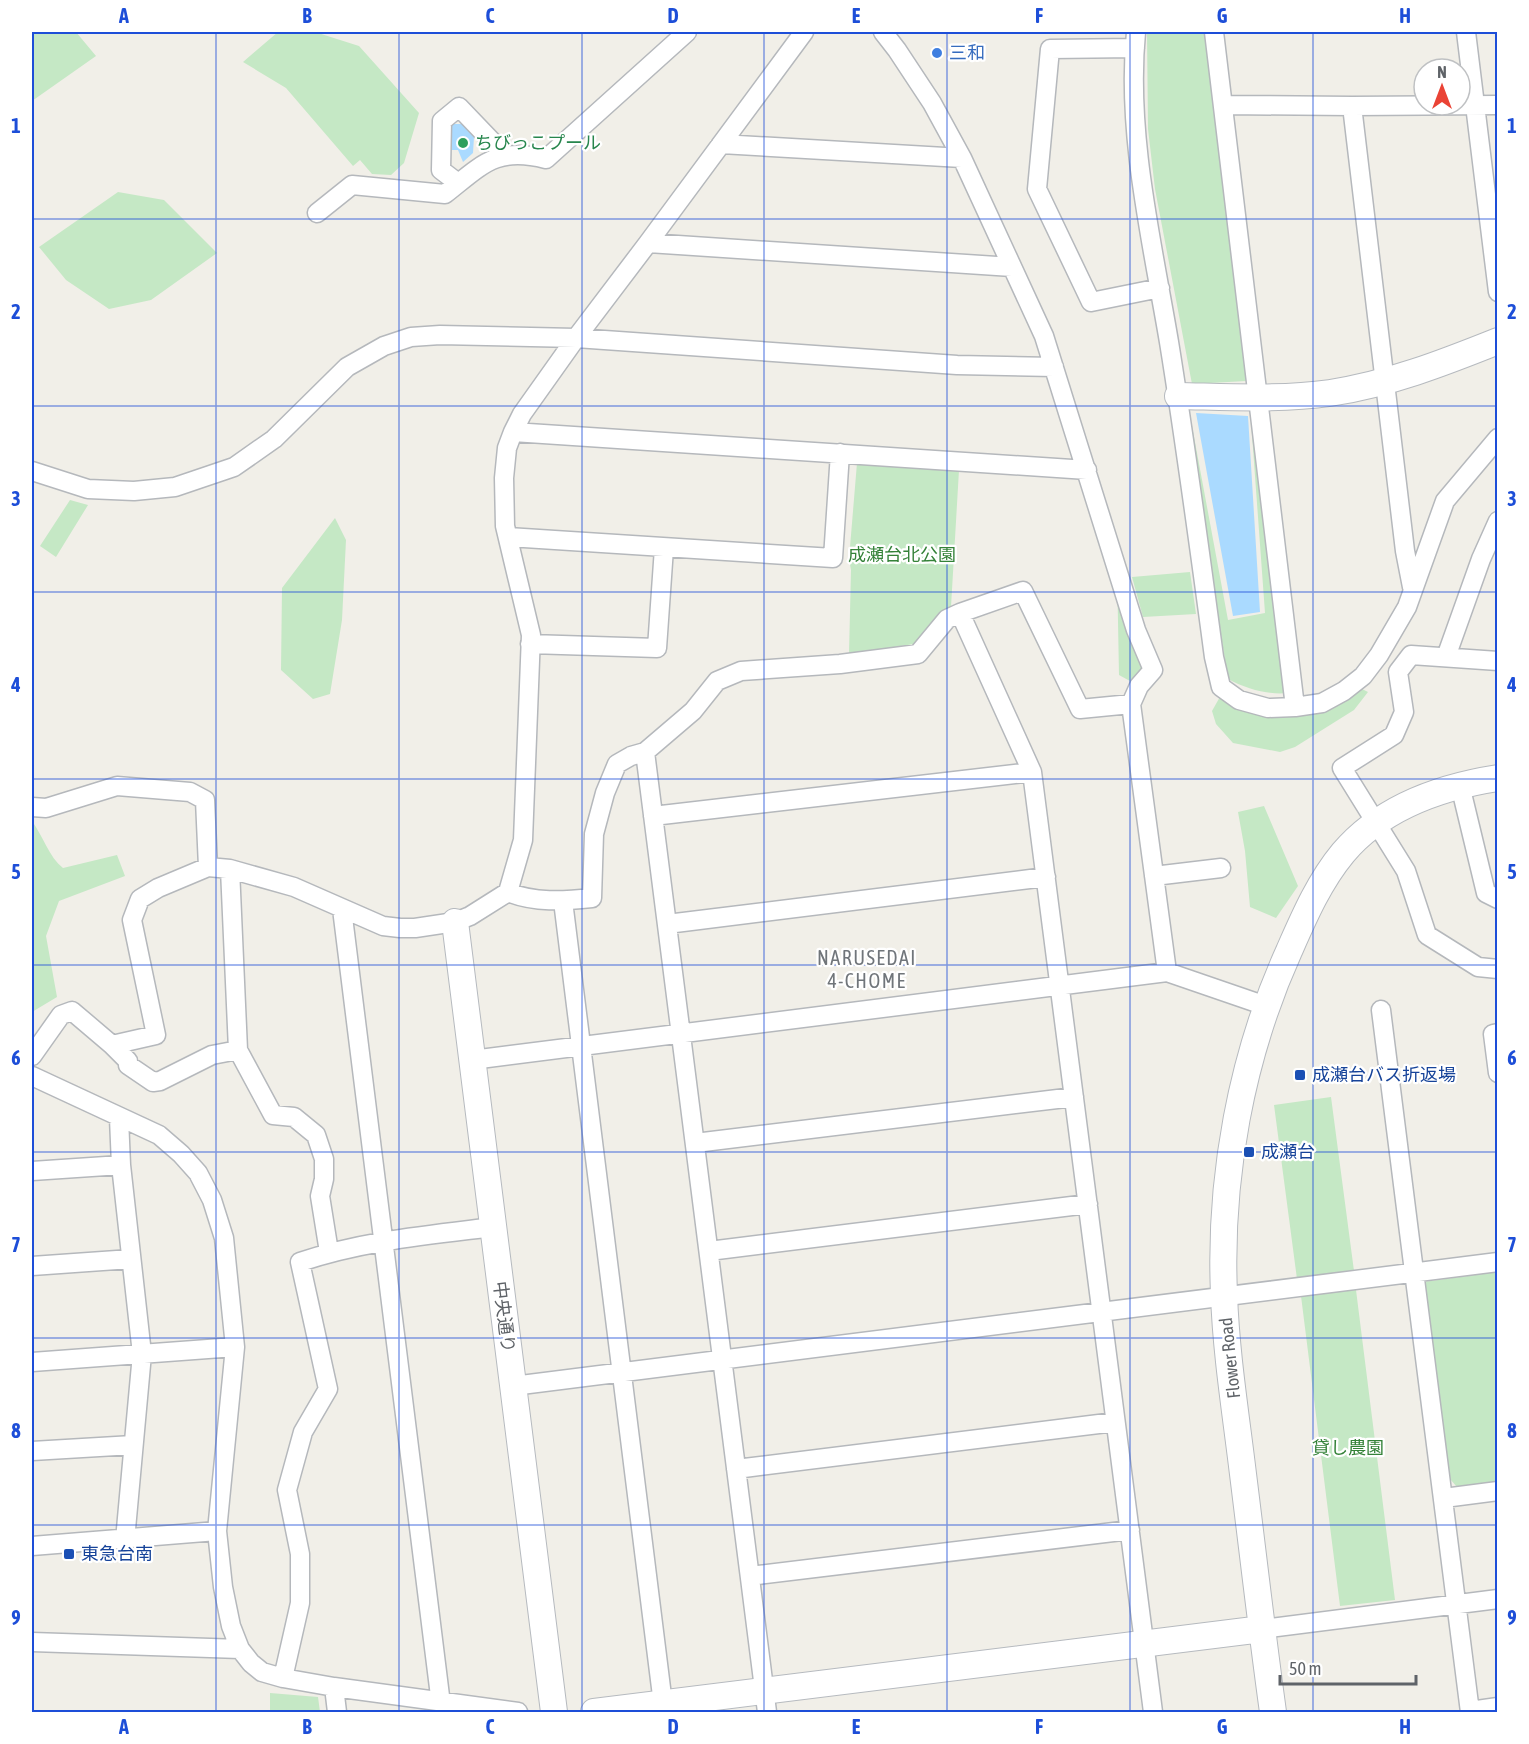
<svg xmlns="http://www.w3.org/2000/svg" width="1529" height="1744" viewBox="0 0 1529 1744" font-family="'Asap Condensed','Noto Sans JP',sans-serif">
  <rect width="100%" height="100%" fill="#f1efe8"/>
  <path fill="#c5e8c5" d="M32,32H76L96,56L32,101Z
    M278,32H315L359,46L419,113L404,163L391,175L372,174L360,160L353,166L286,88L243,62Z
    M1147,32H1207L1246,381L1192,384L1155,189L1148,129Z
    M118,192L164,200L217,253L151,300L109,309L66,280L39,247Z
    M1251,421L1255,424L1266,538L1288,693C1267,695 1247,689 1228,679L1188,426H1192L1228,620L1265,613Z
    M857,463L959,470L951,607L914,644L849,654L851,570L849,559Z
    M70,500L88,505L56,557L40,546Z
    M335,518L346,540L342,620L330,694L313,699L281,670L282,588Z
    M1117,569L1153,670L1139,686L1119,675Z
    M1190,572L1196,614L1143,617L1132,577Z
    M1362,689L1368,692L1354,710L1295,747L1280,752L1233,743L1216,724L1212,711L1221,695L1283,715L1331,709Z
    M1264,806L1298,886L1276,918L1250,907L1245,851L1238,812Z
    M32,821C43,836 49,857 63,868L117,855L125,876L59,901L46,936L57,997L32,1012Z
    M1331,1097L1354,1271L1297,1279L1274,1105Z
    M1497,1272V1482L1457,1487L1450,1479L1423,1282Z
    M1356,1290L1395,1600L1340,1606L1301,1296Z
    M270,1693L318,1697L320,1712H270Z"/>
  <path fill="#aadaff" d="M452,124H463L474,137L473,153L463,162L458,150H452Z
    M1196,413L1248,416L1260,612L1233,616Z"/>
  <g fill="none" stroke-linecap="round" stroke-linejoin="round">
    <defs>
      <path id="street" d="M883,32L897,50L932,103L962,158L1044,336L1136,630L1153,670L1139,686L1131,704L1167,972L1266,1006
        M1136,32C1126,134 1152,241 1169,342C1186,447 1200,552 1214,657L1221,687L1239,700L1268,708L1295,707L1322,703L1344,691L1363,676L1379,655L1407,607L1445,501L1498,438
        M1214,32L1295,707
        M1466,32L1498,292
        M1135,48L1050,49L1037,189L1091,302L1160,288
        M1224,105L1352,106L1498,105
        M1352,106L1405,551L1412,587
        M721,144L962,158
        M458,183L441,170L442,121L459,107L505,155
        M317,213L352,185L445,194C482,165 496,146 546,159L687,32
        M648,243L1012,267
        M513,432L1087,470
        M32,471L88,489L134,491L175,487L234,467L274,439L347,367L384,346L411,337L440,335L576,338L957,365L1054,367
        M508,537L833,558L840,453
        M960,613L1032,772L1153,1712
        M530,644L657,648L664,548
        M1446,657L1481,559L1498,521
        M1498,661L1411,655L1398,672L1404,712L1394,735L1342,768L1406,871L1427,935L1478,967L1498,969
        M645,752L767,1712
        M1460,785L1486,893L1498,899
        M32,807L46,808L117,786L190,792L205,800L208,867
        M653,816L1032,772
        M230,869L238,1050L273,1115L294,1117L316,1135L324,1159V1179L320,1196L329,1252
        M1154,876L1221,868
        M508,892C534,903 564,901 592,898L594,834L605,793L617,764L631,756L645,752L693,711L717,681L741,671L840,664L918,654L947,619L960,613L1023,591L1080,709L1131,704
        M563,901L664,1712
        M342,909L442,1712
        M667,924L1046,877
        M1381,1010C1411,1244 1439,1479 1470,1712
        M1498,1033L1493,1034L1498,1073
        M112,1045L128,1061V1065L153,1082L160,1081L212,1055L238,1050
        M32,1056L61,1015L72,1011L112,1045L156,1035L132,920L140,899L158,888L208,867L230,869L294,887L383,926L400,928H415L455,922L470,916L508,892L523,840L531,635L505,526L504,478L507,448L513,432L522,414L576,338L648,243L804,32
        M472,1060L1167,972
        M32,1076L159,1135L181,1154L198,1173L212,1200L224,1238L235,1347L217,1531L223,1587L231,1626L240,1649L251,1663L262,1672L283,1678L334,1687L518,1712
        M119,1118L121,1165L142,1354L125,1540
        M695,1143L1074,1097
        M32,1171L121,1165
        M709,1251L1088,1204
        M32,1266L131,1259
        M32,1362L235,1347
        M513,1386L1498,1262
        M32,1451L133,1445
        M736,1469L1115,1422
        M1444,1498L1498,1491
        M32,1546L217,1531
        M750,1576L1130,1530
        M1262,1629L1498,1599
        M32,1642L240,1649
        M283,1678L300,1603V1554L287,1490L303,1432L328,1389L300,1262C362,1241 428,1235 493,1227
        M334,1687L337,1712
        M1470,1711L1498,1707"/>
      <path id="secondary" d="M1178,396C1229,397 1280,400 1330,393C1389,384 1443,363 1498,341
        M455,922L554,1712
        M594,1712L1262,1629
        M1273,1712C1262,1633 1253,1554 1243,1474C1236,1415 1226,1354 1224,1294C1219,1178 1241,1057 1289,951C1304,917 1319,882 1343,853C1381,808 1440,787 1498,778"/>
    </defs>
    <use href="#street" stroke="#b5b8bc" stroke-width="21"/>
    <use href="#secondary" stroke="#b6babf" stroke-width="28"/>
    <use href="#street" stroke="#fff" stroke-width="18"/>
    <use href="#secondary" stroke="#fff" stroke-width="26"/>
  </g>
  <path fill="none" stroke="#1d4ed8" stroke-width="1.5" stroke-opacity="0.55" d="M216,32V1712M399,32V1712M582,32V1712M764,32V1712M947,32V1712M1130,32V1712M1313,32V1712M32,219H1498M32,406H1498M32,592H1498M32,779H1498M32,965H1498M32,1152H1498M32,1338H1498M32,1525H1498"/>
  <circle fill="#3f7fe0" stroke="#fff" stroke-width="2" cx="937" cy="53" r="6"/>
  <circle fill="#2e9e5b" stroke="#fff" stroke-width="2" cx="463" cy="143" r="6"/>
  <g fill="#1a4fb4" stroke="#fff" stroke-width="2">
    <rect x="1294" y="1069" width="12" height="12" rx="3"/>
    <rect x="1243" y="1146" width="12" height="12" rx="3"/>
    <rect x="63" y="1548" width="12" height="12" rx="3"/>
  </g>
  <g text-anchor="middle" stroke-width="4.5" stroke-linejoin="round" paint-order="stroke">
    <g font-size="18" fill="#366cbe" stroke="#fff" text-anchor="start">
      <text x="949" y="59">三和</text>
    </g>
    <g font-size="18" fill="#27864d" stroke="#fff" text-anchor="start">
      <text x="475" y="149">ちびっこプール</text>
    </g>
    <g font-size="18" fill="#348238" stroke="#fff">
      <text x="902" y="561">成瀬台北公園</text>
      <text x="1348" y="1454">貸し農園</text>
    </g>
    <g font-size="18" fill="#164399" stroke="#fff" text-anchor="start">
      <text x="1312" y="1081">成瀬台バス折返場</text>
      <text x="1261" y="1158">成瀬台</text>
      <text x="81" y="1560">東急台南</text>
    </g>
    <g font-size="18" fill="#5f6368" stroke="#fff">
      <text transform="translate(504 1317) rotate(83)" y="6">中央通り</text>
      <text transform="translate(1230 1358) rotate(-96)" y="6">Flower Road</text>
    </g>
    <g font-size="20" letter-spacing="1.5" fill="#70757a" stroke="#fff">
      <text x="867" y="965">NARUSEDAI<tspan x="867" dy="23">4-CHOME</tspan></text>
    </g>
  </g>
  <rect width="1529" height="1744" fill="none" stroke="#ffffff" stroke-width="66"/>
  <g transform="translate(1442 87)"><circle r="28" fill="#ffffff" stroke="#bfc1c3" stroke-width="1.5"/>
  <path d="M0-4.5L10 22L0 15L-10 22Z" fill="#ea4335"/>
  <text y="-9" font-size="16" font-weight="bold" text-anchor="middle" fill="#5f6368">N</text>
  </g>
  <path d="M1280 1675v9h136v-9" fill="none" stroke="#5f6368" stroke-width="3"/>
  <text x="1289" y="1675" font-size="18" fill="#5f6368" stroke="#ffffff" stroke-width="4.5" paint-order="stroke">50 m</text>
  <rect x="33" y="33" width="1463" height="1678" fill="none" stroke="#1d4ed8" stroke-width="2"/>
  <g font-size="20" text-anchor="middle" font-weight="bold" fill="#1d4ed8">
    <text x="124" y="23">A</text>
    <text x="307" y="23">B</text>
    <text x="490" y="23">C</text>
    <text x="673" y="23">D</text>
    <text x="856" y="23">E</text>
    <text x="1039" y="23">F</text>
    <text x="1222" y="23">G</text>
    <text x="1405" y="23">H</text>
    <text x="16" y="133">1</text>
    <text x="1512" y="133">1</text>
    <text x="16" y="319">2</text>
    <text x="1512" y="319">2</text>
    <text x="16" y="506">3</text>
    <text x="1512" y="506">3</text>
    <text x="16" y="692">4</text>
    <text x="1512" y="692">4</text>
    <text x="16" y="879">5</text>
    <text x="1512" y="879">5</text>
    <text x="16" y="1065">6</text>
    <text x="1512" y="1065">6</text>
    <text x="16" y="1252">7</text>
    <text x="1512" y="1252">7</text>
    <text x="16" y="1438">8</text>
    <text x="1512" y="1438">8</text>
    <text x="16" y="1625">9</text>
    <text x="1512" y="1625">9</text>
    <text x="124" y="1734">A</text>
    <text x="307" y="1734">B</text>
    <text x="490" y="1734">C</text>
    <text x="673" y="1734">D</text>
    <text x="856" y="1734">E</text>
    <text x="1039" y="1734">F</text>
    <text x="1222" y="1734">G</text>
    <text x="1405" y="1734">H</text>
  </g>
</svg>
